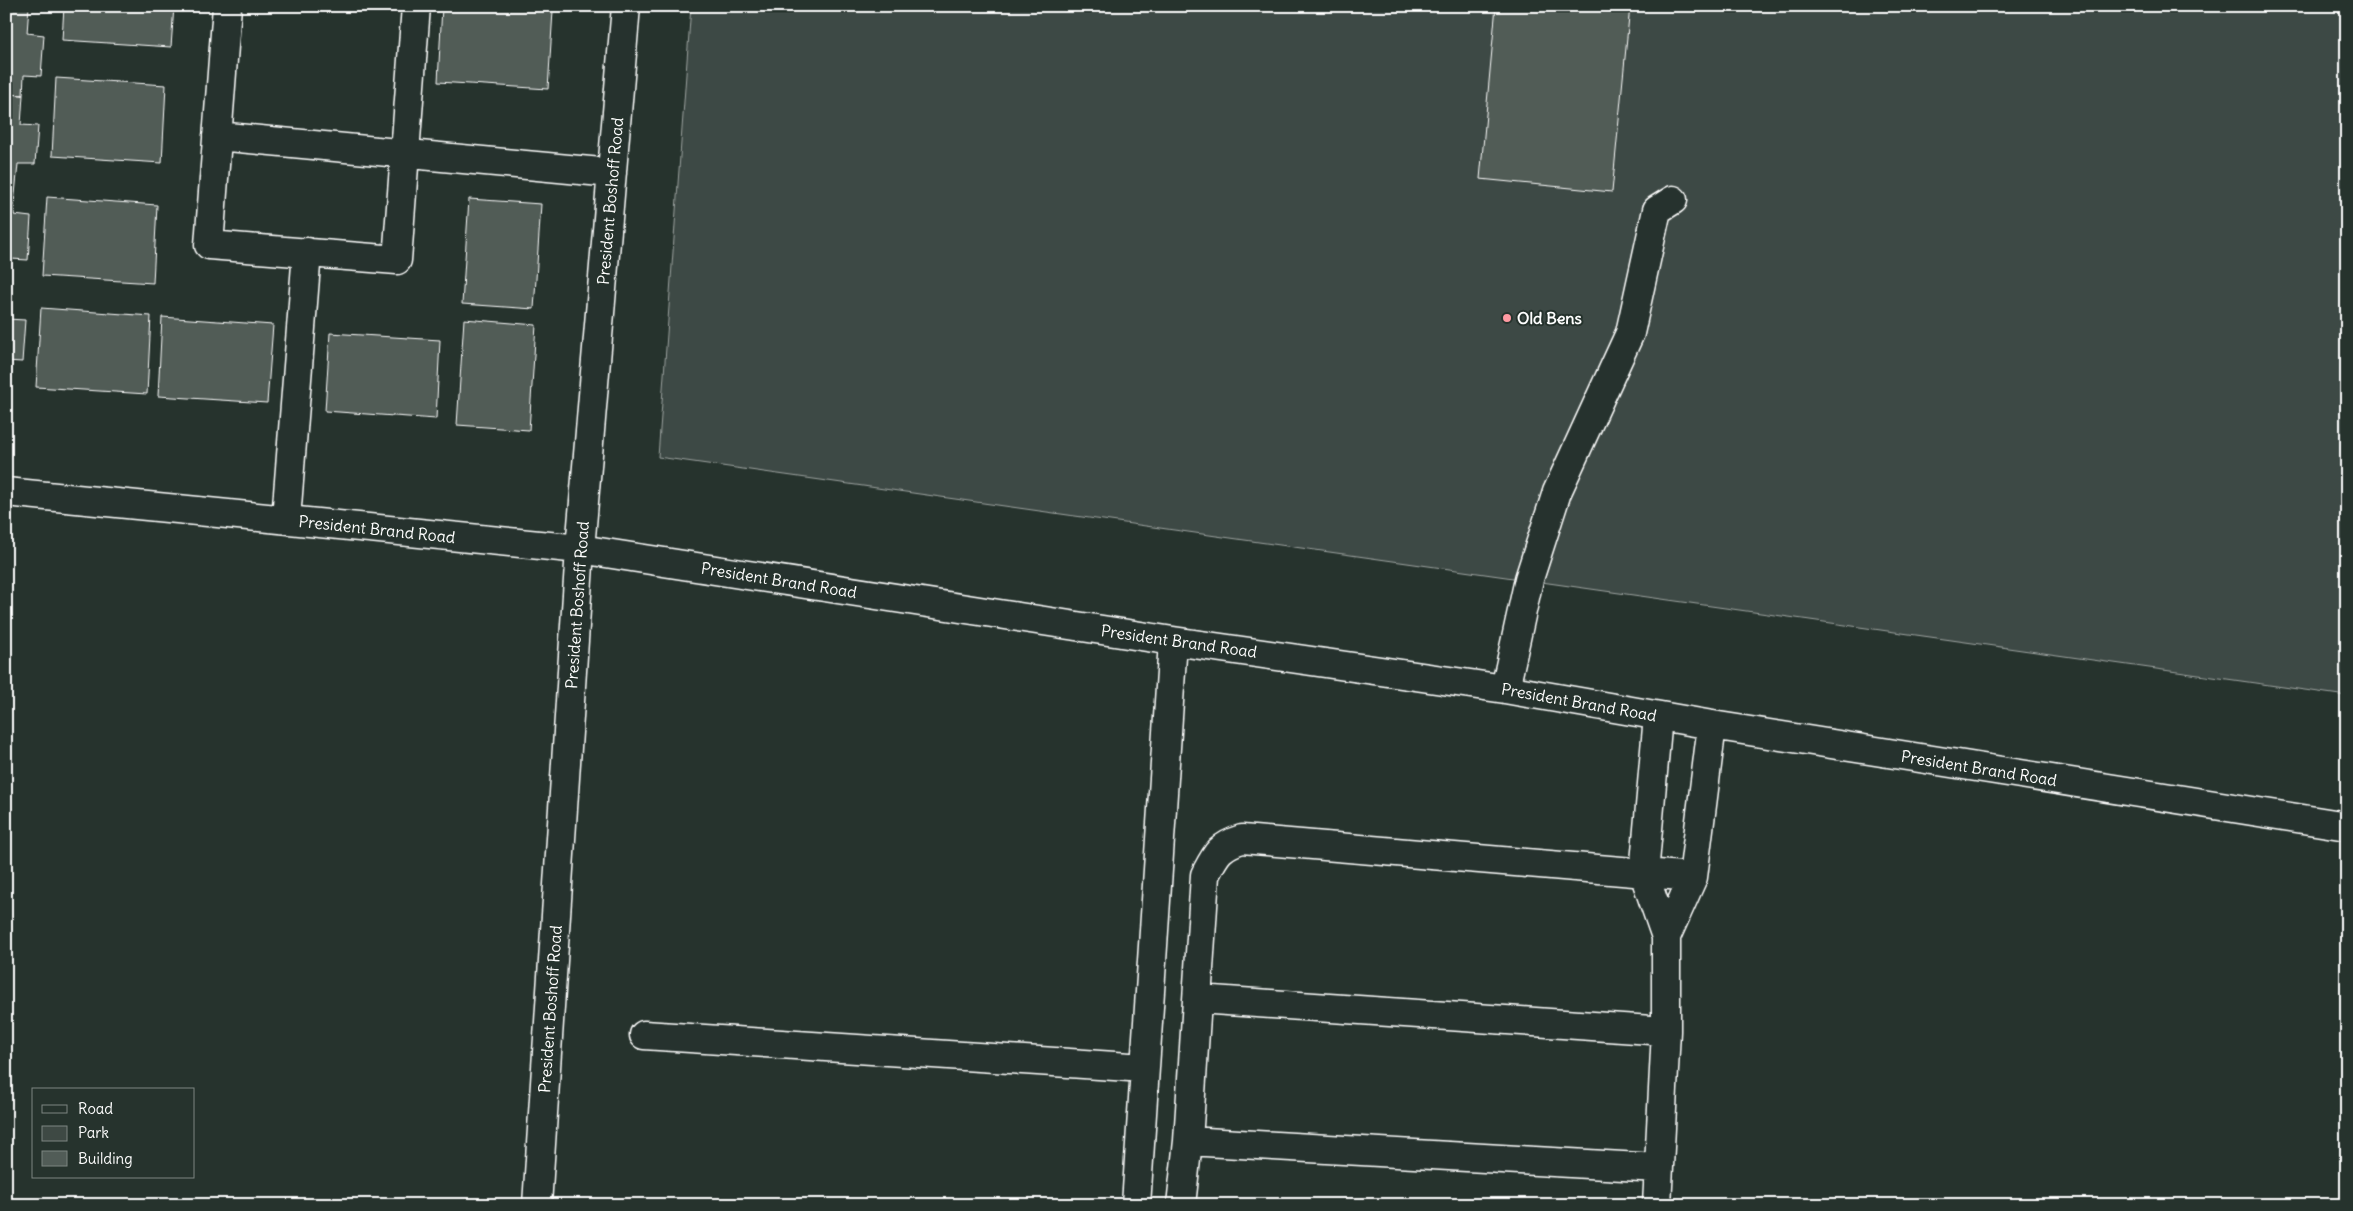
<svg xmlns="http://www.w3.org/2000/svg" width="2353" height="1211" viewBox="0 0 2353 1211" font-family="Delius,sans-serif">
  <rect width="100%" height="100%" fill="#26332d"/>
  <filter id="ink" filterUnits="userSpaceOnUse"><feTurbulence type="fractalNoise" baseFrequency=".02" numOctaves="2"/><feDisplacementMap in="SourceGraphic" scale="10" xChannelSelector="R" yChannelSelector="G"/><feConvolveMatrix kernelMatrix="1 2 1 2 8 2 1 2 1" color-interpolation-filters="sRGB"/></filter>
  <g filter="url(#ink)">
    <path fill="#3e4944" stroke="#9ea4a2" d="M691,6H2347V696L658,457Z"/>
    <path fill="#515c57" stroke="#fff" d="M6,6H29L27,33L44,35L41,76L24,75L23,95L6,94Z
      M64,6H174L171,47L62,40Z
      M442,6H486L553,11L548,89L438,82Z
      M1496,6H1630L1612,192L1480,179Z
      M56,78L166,85L162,163L52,156Z
      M6,94L23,95L21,125L38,126L35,164H18L14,205L6,204Z
      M47,197L157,205L153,283L42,276Z
      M469,199L541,204L534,309L462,304Z
      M6,204L14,205V215L31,217L28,260L11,259L9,291H6Z
      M6,291H9L7,319L25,320L22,362L6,361Z
      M41,308L151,316L147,394L36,387Z
      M162,317L273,325L267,403L158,396Z
      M464,319L536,325L529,430L457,425Z
      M330,333L440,340L436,419L325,411Z"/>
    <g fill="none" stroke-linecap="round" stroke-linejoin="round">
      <defs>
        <path id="minor" d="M227,6L209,245L397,260L416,6
          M217,136L612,173
          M6,492L580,549L1173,641L1505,689L1712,725L2347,826
          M286,519L307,252
          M1505,689L1529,579L1557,492L1630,333L1657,210L1673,200
          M1666,937L1693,877L1712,725
          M1198,999L1666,1031
          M644,1035L1145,1068
          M1188,1141L1658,1168
          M537,1205L580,549L626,6
          M1136,1205L1173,641
          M1181,1205L1188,1141L1205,875C1216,854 1219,846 1242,839L1693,877
          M1657,1205L1666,1031V937L1644,874L1658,716"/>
      </defs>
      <use href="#minor" stroke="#fff" stroke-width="31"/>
      <use href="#minor" stroke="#26332d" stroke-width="28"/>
    </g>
  </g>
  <circle fill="#ff9aa2" stroke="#26332d" stroke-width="2" cx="1507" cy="318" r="5"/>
  <g text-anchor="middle" stroke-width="4" stroke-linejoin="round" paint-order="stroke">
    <g font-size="16" fill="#fff" stroke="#26332d">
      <text transform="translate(610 201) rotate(-85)" y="6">President Boshoff Road</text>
      <text transform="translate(377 529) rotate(6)" y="6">President Brand Road</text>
      <text transform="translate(779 580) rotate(9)" y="6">President Brand Road</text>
      <text transform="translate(577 605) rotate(-86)" y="6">President Boshoff Road</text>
      <text transform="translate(1179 641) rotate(8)" y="6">President Brand Road</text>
      <text transform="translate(1579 702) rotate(10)" y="6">President Brand Road</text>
      <text transform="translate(1979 768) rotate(9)" y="6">President Brand Road</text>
      <text transform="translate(550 1009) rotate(-86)" y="6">President Boshoff Road</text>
    </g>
    <g font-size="16" font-weight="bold" fill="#fff" stroke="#26332d" text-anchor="start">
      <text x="1517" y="324">Old Bens</text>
    </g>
  </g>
  <rect width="2353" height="1211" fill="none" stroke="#26332d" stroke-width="25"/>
  <rect x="12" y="12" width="2328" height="1186" fill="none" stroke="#fff" stroke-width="2" filter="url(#ink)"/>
  <rect x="32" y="1088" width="162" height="90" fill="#26332d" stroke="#7d8581"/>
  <rect x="42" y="1105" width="25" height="8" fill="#26332d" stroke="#7d8581"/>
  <text x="78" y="1114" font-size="15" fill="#ffffff">Road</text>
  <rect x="42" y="1126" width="25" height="15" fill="#3e4944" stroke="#7d8581"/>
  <text x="78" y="1138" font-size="15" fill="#ffffff">Park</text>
  <rect x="42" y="1151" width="25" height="15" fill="#515c57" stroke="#7d8581"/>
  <text x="78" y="1164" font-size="15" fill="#ffffff">Building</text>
</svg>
